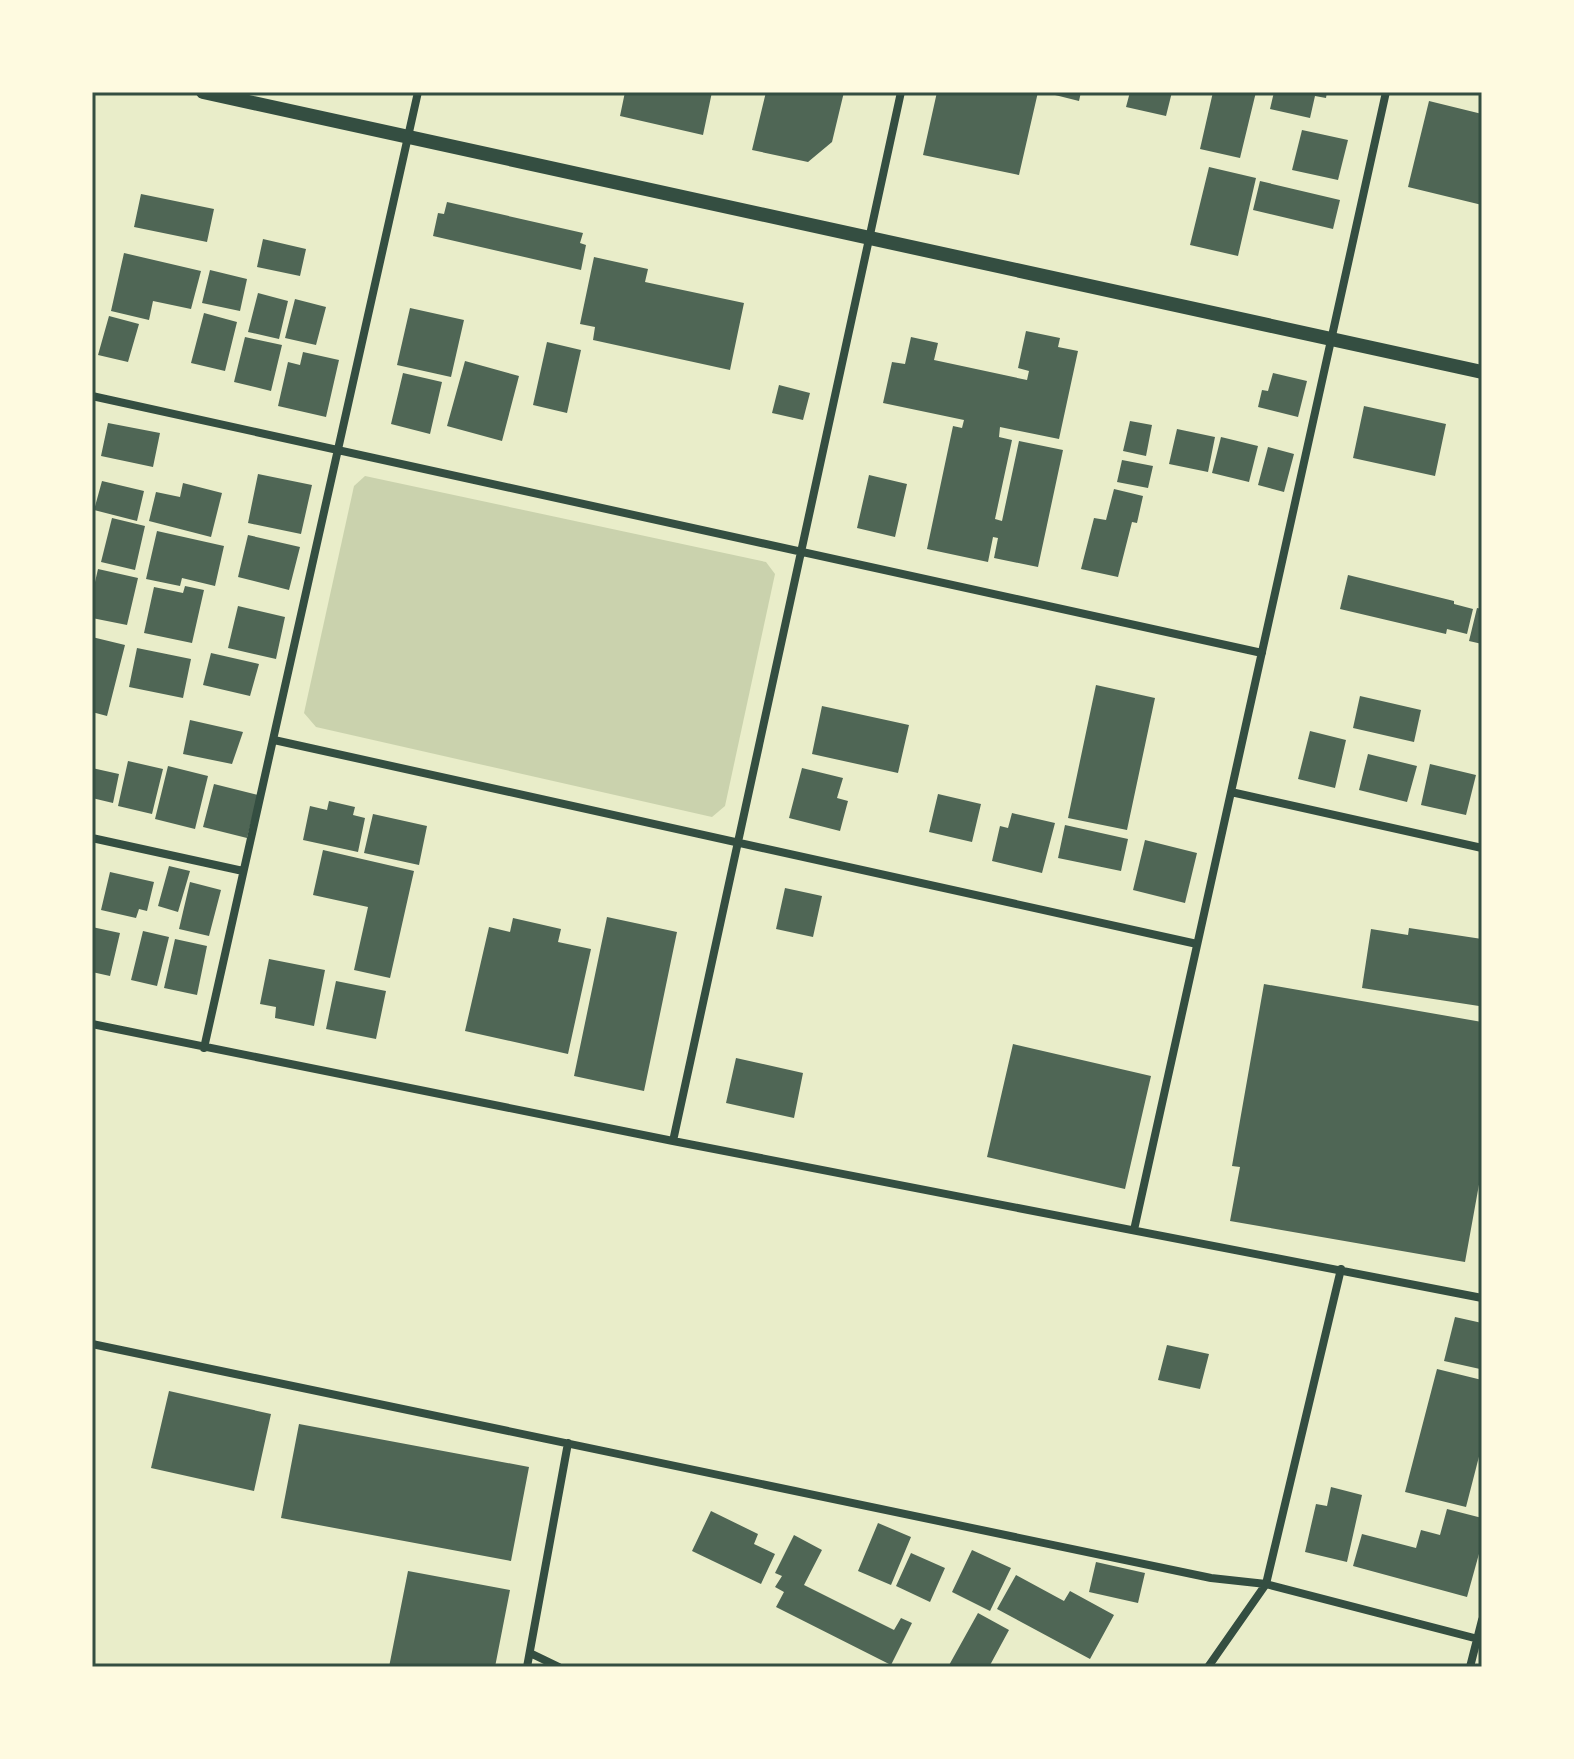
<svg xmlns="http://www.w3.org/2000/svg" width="1574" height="1759" viewBox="0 0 1574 1759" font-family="Mulish,sans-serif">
  <rect width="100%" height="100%" fill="#e9edc9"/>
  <path fill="#cad2ad" d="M365,476L766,562L775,574L725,806L712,817L316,727L304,713L354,486Z"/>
  <path fill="#4f6655" d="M625,92H712L703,135L620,116Z
    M766,92H844L832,142L808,162L752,150Z
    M937,92H1038L1019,175L923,155Z
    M1043,92H1081L1079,101Z
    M1130,92H1172L1166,116L1126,107Z
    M1213,92H1256L1240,158L1200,149Z
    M1274,92H1327L1326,98L1315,96L1310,118L1270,109Z
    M1429,101L1482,114V205L1408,187Z
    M1302,130L1348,140L1338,180L1292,170Z
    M1209,167L1256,178L1238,256L1190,245Z
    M1260,181L1340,200L1333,229L1253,210Z
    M141,194L214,209L207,242L134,227Z
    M447,202L583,233L580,243L586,245L581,270L433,236L438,213L444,214Z
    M263,239L306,249L300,276L257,267Z
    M124,253L201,271L191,309L153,301L149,320L111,311Z
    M594,257L648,269L645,282L744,303L730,370L593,340L595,327L580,324Z
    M210,270L247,279L240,311L202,303Z
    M258,293L288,301L279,339L248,332Z
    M295,299L326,307L316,345L285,338Z
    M410,308L464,320L451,377L397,365Z
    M204,313L237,322L225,371L191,363Z
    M109,316L139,324L128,362L98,355Z
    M1026,331L1060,338L1058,347L1078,351L1059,439L1000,427L999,437L1012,440L995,519L1002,521L1019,441L1063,450L1038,567L994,558L998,538L993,537L988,562L927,549L953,426L962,428L964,420L883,403L892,362L905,364L911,337L938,343L934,360L1027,380L1029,371L1018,368Z
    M245,337L282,345L271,391L234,382Z
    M547,342L581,350L567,413L533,405Z
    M303,352L339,360L326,417L278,406L288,362L300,365Z
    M465,361L519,376L502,441L447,426Z
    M403,373L442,382L430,434L391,424Z
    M1273,373L1307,381L1298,417L1258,407L1262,390L1268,391Z
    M779,385L810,393L803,420L772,413Z
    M1364,406L1446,424L1435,476L1353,458Z
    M1130,421L1152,425L1146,456L1123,451Z
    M108,423L160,433L153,467L101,456Z
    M1177,429L1215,437L1208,472L1169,464Z
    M1221,437L1258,446L1249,482L1212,473Z
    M1268,447L1294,454L1284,492L1258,485Z
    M1122,460L1153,466L1148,488L1117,482Z
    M258,474L312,485L301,534L248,523Z
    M869,475L907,484L895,537L857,528Z
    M102,481L144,491L137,521L94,510Z
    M183,483L222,493L211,537L149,521L156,492L180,497Z
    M1114,489L1143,496L1137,523L1132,522L1118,577L1081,569L1094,518L1106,520Z
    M112,518L145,526L135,570L101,562Z
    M157,531L224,546L215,586L182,578L180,586L146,579Z
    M248,535L300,547L289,590L238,577Z
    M98,569L138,578L127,625L92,618V595Z
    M1348,575L1454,601V604L1473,609L1467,634L1447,629L1446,634L1340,609Z
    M185,586L204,590L192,643L144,633L154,587L183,593Z
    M238,606L285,617L276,659L228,648Z
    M1477,608L1482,609V644L1469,641Z
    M92,637L125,645L107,716L92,712Z
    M137,648L191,659L183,698L129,687Z
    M211,653L259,664L250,696L203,685Z
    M1096,685L1155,698L1127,830L1068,818Z
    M1360,696L1421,710L1414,742L1353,728Z
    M822,706L909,725L898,773L812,754Z
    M190,720L243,732L232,764L183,754Z
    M1310,731L1346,740L1335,788L1298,779Z
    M1368,754L1417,766L1407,802L1359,790Z
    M128,761L163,769L152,814L118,806Z
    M1430,764L1476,775L1466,815L1421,805Z
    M168,766L208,776L195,829L155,819Z
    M92,768L119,774L113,803L92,798Z
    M802,768L843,778L837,798L848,801L840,831L789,818Z
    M214,784L258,795L247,838L203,827Z
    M938,794L981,804L972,842L929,832Z
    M329,801L355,807L353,815L365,818L358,852L303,840L310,806L327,810Z
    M1012,813L1055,823L1042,873L992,861L1000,826L1008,828Z
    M373,814L427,826L419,865L364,853Z
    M1065,825L1128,839L1121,871L1058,858Z
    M1145,840L1197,853L1185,903L1133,890Z
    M323,850L414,871L390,978L354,970L368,907L313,895Z
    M169,866L190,871L178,912L158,906Z
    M110,872L154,882L147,911L139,909L136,918L101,910Z
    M190,882L221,890L209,936L179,929Z
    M785,888L822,896L813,937L776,929Z
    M607,917L677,932L644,1091L574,1076Z
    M513,918L561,929L558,942L591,949L568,1054L465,1031L489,927L510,932Z
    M92,927L120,933L110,976L92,972Z
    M1409,928L1482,939V986L1479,1006L1362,988L1371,929L1408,935Z
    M143,931L169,937L157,986L131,980Z
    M175,939L207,946L197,995L164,988Z
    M269,959L325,970L314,1026L275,1018L276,1007L260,1004Z
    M336,981L386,991L376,1039L326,1029Z
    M1264,984L1482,1022V1168L1465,1262L1230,1221L1240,1167L1232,1166Z
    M1013,1044L1151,1076L1125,1189L987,1157Z
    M736,1058L803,1073L794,1118L726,1103Z
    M1455,1317L1482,1323L1480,1369L1444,1361Z
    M1167,1345L1209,1354L1200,1389L1158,1380Z
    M1437,1369L1482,1380V1445L1466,1507L1405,1492Z
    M169,1391L271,1414L254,1491L151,1468Z
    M299,1424L529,1467L511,1561L281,1518Z
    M1331,1487L1362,1495L1347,1562L1305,1552L1316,1504L1327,1506Z
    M1447,1509L1482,1518V1543L1467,1597L1353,1566L1362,1534L1416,1548L1421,1530L1440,1535Z
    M711,1511L758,1534L754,1544L775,1554L761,1584L692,1551Z
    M878,1523L911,1537L891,1585L858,1571Z
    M794,1535L822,1550L804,1585L894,1630L901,1618L912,1623L891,1665L776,1607L784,1592L775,1587L782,1576L775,1573Z
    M972,1550L1011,1568L990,1611L952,1592Z
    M911,1553L945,1568L930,1602L896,1586Z
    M1096,1562L1145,1573L1138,1603L1089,1592Z
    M408,1571L510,1590L495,1667H389Z
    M1016,1575L1064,1601L1070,1591L1114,1615L1090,1659L997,1609Z
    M978,1613L1009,1630L989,1667H948Z"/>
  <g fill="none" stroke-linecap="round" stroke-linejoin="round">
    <path stroke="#344e41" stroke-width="8" d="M92,396L1262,653
      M274,740L1197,944
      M1231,792L1482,848
      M92,838L243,871
      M92,1024L673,1141L1482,1298
      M204,1048L418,92
      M673,1141L901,92
      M1134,1230L1386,92
      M92,1344L1211,1578L1266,1584L1482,1640
      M530,1653L559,1667
      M527,1667L568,1443
      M1208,1667L1266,1584L1341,1269
      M1470,1667L1482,1620"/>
    <path stroke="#344e41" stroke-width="14" d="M203,92L1482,372"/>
  </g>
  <rect width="1574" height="1759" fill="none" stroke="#fefae0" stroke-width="188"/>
  <rect x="94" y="94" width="1386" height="1571" fill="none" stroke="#344e41" stroke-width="3"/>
</svg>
